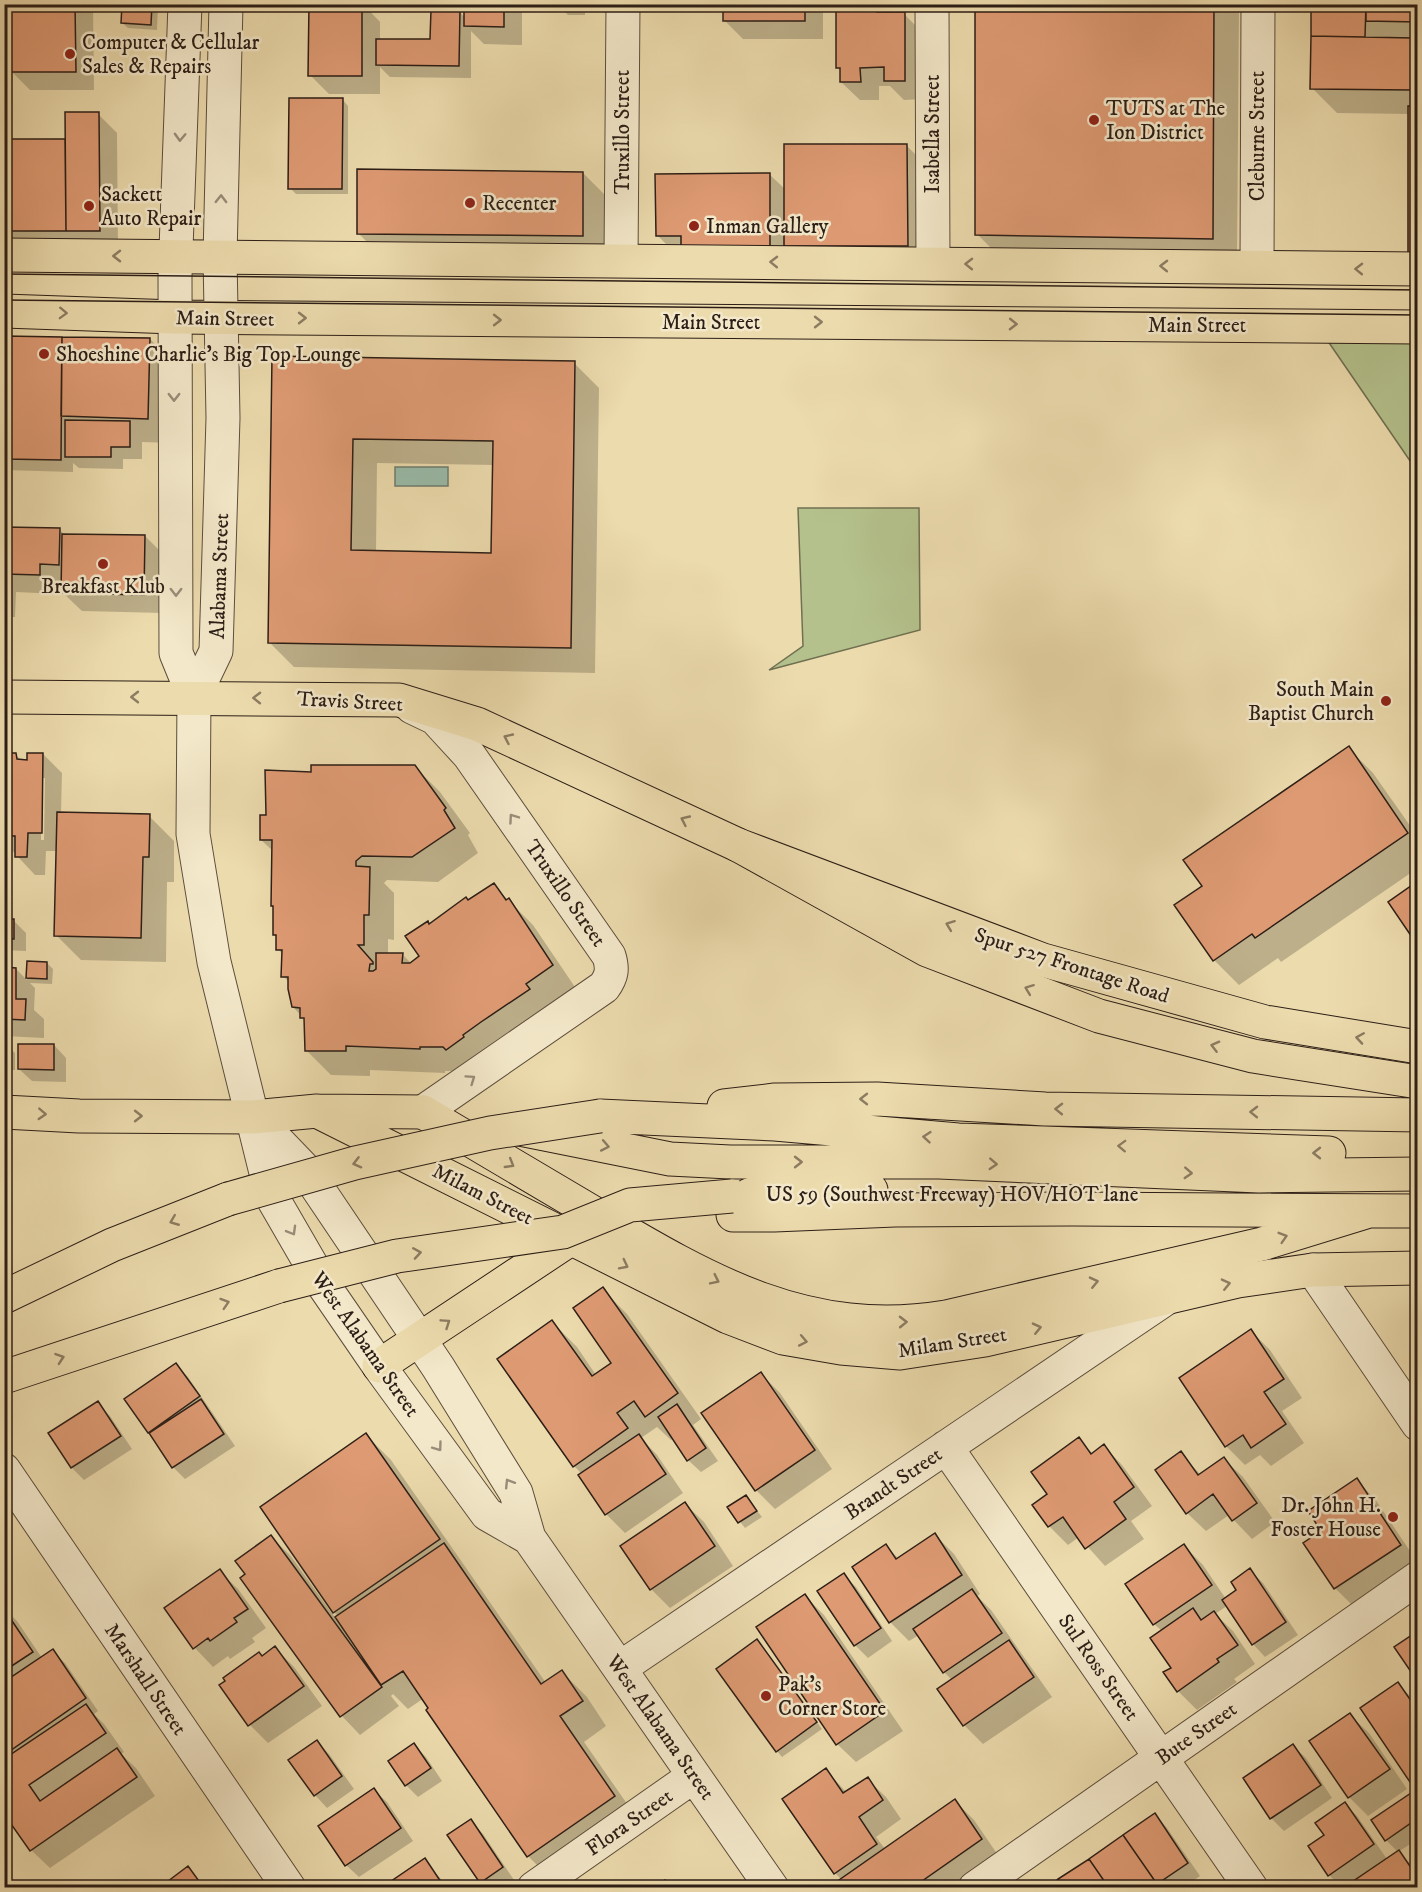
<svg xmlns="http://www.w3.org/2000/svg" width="1422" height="1892" viewBox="0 0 1422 1892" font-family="'IM FELL DW Pica',serif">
  <rect width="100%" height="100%" fill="#ecdbad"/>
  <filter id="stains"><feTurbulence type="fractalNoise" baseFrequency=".00333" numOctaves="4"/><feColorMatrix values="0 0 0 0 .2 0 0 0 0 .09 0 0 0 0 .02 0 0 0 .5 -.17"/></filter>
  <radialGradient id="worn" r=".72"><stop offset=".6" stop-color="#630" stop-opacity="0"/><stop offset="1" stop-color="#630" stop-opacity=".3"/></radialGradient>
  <path fill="#b4c18c" stroke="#707051" stroke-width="1.5" d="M1321,331L1417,337V471Z
    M798,508H919L920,630L769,670L803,646Z"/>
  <path fill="#99bba9" stroke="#6d7c6e" stroke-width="1.5" d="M395,467H448V486H395Z"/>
  <path fill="#0003" fill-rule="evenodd" d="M4,4H93L94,90H30L11,71V50H4Z
    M123,4H158L157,30L128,28L122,23Z
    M310,4H363L380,22V40L432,41L459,11L465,18L466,4H522V45L484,44L471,31V78L390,77L380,67V94H329L310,75Z
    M557,4H585V15H568Z
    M724,4H823V39H743L724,20Z
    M836,4H927V6L895,7V14H904L923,33V99L904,100L890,86H879V100H860L841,82V71L838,68Z
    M977,4H1239L1237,263L1002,259L977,234Z
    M1312,4H1418V260L1410,114L1337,113L1312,88Z
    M343,100L348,106V194H296L290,188Z
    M98,114L117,133L118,249L4,256V141L66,140Z
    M907,146L932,171V270L677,255L658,236L769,174L786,190Z
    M583,173L619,209L618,272L395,270L359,234Z
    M4,337L150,339L175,364L173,443L142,442V459H123V469L79,468L73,463V472L4,470Z
    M274,357L574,363L599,388L595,673L294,667L269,642ZM377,463L494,465L493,555L376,552Z
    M4,528L60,530L65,535L145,536L164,555L163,613L82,611L63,593V582H58V594L16,592L15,617H4Z
    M1348,748L1373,773L1418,837V868L1281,962L1278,958L1239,985L1214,960L1204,887Z
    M43,754L62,773L61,813L149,816L174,841V882H167L166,962L81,960L56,935L58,851H46L45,875H35L4,842V755H16L22,761H28ZM41,778H45L44,840H41Z
    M415,767L440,792L470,833L468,835L478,853L438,882L387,880L384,883L394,893V940L388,939V954H402L412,964L421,957L430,925L493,885L533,925L577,990L469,1071H445V1073L370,1070V1076L331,1075L306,1050V1021L293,1007L290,983L283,976V955L278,949V938L274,934L275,908L272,906L273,851L261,840L267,817L312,773Z
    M4,916L5,921H14L26,933V951L4,950Z
    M28,962L47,963L53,969L52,984L30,983L35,988L34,1010L44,1019V1038L4,1036V969H16L27,980Z
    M4,1043L15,1053V1070H10V1081H4Z
    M54,1045L66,1058V1082L32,1081L19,1069Z
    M602,1289L627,1314L701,1419L693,1425L718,1461L701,1472L688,1460L674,1438L671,1440L657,1427L641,1438L657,1455L683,1493L625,1533L606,1514L582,1474L574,1466L552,1322L577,1347L596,1375L613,1363Z
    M1251,1331L1270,1350L1302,1398L1282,1411L1304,1443L1271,1466L1260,1455L1245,1465L1226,1446L1181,1378Z
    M176,1365L188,1377L235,1446L185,1479L173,1467L149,1432Z
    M761,1374L780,1393L832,1469L775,1509L756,1490Z
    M97,1403L110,1416L132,1449L84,1480L72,1468L50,1434Z
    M366,1435L391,1460L546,1683L562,1672L587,1697L606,1726L584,1742L639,1821L553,1881L528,1856L424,1698L408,1709L393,1694L391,1696L399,1706L360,1735L342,1716L242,1578L247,1574L271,1537L290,1555L336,1619L339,1617L334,1612Z
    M1078,1439L1093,1454L1104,1446L1122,1465L1152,1506L1131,1521L1144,1539L1105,1566L1079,1537L1068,1545L1049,1526L1034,1505L1049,1495Z
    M1180,1453L1201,1475L1224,1459L1243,1477L1275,1522L1252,1539L1229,1515L1206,1531L1187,1513Z
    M1356,1480L1375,1499L1418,1563L1354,1607L1335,1588L1305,1544L1323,1531Z
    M746,1497L762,1517L745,1528L729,1508Z
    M685,1504L704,1522L733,1566L670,1608L651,1589L622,1546Z
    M935,1535L954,1554L980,1594L977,1596L991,1610L1052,1697L983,1744L964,1725L939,1689L952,1680L944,1672L919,1635L909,1641L890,1622L886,1546L899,1559Z
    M1184,1546L1203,1565L1226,1599L1239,1591L1250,1570L1263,1583L1298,1635L1265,1657L1253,1644L1227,1606L1215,1614L1233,1631L1255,1664L1234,1679L1237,1682L1197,1710L1178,1691L1162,1631L1154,1624Z
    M219,1571L238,1589L266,1628L252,1638L255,1642L230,1659L228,1656L213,1667L195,1648L166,1608Z
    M844,1575L856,1587L892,1641L868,1658L855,1645L819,1592Z
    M805,1596L824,1615L903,1731L856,1762L837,1744Z
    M4,1608L17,1621L42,1658L52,1651L65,1663L98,1711L94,1714L104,1724L124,1752L121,1754L136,1768L155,1796L50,1868L31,1850L4,1811Z
    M757,1641L822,1729L782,1757L777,1751Z
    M275,1648L294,1667L322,1706L268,1743L250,1725L262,1657Z
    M1398,1684L1418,1704V1789L1415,1787Z
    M1350,1715L1369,1733L1407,1789L1368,1816L1349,1797L1311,1742Z
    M317,1742L329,1754L354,1789L327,1808L315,1795Z
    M414,1745L426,1757L442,1781L418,1797L406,1785Z
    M1293,1746L1306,1758L1332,1798L1284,1831L1271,1818L1245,1779Z
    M826,1770L847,1793L867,1779L886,1797L901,1819L876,1837L885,1849L955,1801L974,1820L1000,1858L958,1888H831L842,1880L835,1873Z
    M374,1790L387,1802L413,1841L359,1877L346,1865Z
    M1418,1797V1839L1398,1852L1418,1871V1888H1342L1329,1875L1310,1847L1326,1835L1345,1804L1357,1816L1387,1859L1398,1852L1386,1840Z
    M1155,1815L1167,1828L1200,1876L1183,1888H1049Z
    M471,1821L483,1834L514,1880L504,1888H486L481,1882Z
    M424,1860L449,1888H384Z
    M188,1868L206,1888H161Z"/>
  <path fill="#de9a73" stroke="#2c1e16" stroke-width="1.5" fill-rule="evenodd" d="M9,4H75L76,72H10Z
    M122,4H152L151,25L121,23Z
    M309,4H362V76H308Z
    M464,4H504V27L464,26Z
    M723,4H805V21H723Z
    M836,4H877V12H905V81H884V67L860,68L861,82H840V68H836Z
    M975,4H1214L1213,239L975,235Z
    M1311,4H1366L1365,37L1311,36Z
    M1366,4H1418V22L1366,21Z
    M431,10H460L459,66L376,65V39H430Z
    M1311,36L1413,38V90L1310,89Z
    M1413,38H1418V86H1413Z
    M289,98H343L342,189H288Z
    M1408,106H1418V253H1408Z
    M65,112H99L100,231H66Z
    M4,139H65L66,231H4Z
    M784,144H907L908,246H784Z
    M357,169L583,172V236L357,234Z
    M770,173V249L681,250V236H656L655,174Z
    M4,336L62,337L61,460L4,459Z
    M62,337L150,338L148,419L61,416Z
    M272,356L575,361L571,648L268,643ZM353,439L493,441L491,553L351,550Z
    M65,420L130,421V447H111V457H65Z
    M4,527L60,528L59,565L40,564V575L4,574Z
    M62,534L145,535L144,595L61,593Z
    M1349,746L1408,833L1255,938L1252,934L1213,961L1174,905L1202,886L1183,860Z
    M4,753H16L17,759L27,760V753H43L42,833H28L27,857H15V836H4Z
    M311,765H415L446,808L444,810L455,828L412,857L362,856L356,861V866L370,867L369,915H364V945H358L373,962V964H370L369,971H373L376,969V953H403L402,963H410L419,956L405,936L428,921L429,924L466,897L468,900L494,883L506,900L509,898L553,965L526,984L530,989L481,1022L463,1035L464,1037L446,1050L443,1047H420V1049L346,1046V1051H305L304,1018H300V1008L292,1007L288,989V977H281L282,950H276V935H273V906H271L272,840H260V815H266L265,770L311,772Z
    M57,812L150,814L149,857H143L141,938L54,936Z
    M1418,881V946L1388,902Z
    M4,919H14V939H4Z
    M27,961L47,962V979L26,978Z
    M4,967L16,968V999H26L25,1020L4,1019Z
    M18,1044H54V1070L18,1069Z
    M603,1287L678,1393L645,1417L634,1401L617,1413L628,1428L573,1467L497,1359L552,1320L592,1376L611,1363L573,1308Z
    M1251,1329L1284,1379L1264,1392L1286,1424L1251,1448L1243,1435L1225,1447L1179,1378Z
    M176,1363L200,1396L148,1433L124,1399Z
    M761,1372L815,1450L755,1491L701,1413Z
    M201,1399L224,1434L172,1468L149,1433Z
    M98,1401L121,1436L71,1468L48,1433Z
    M677,1404L706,1448L687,1461L658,1417Z
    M366,1433L440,1539L333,1613L260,1507Z
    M639,1434L666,1474L605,1515L578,1475Z
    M1079,1437L1091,1454L1104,1444L1134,1487L1114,1502L1126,1519L1085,1549L1063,1517L1048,1527L1032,1505L1047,1494L1031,1472Z
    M1181,1451L1198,1475L1224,1457L1257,1503L1232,1521L1213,1494L1186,1514L1155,1470Z
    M1357,1478L1401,1545L1334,1589L1303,1543L1321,1531L1308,1511Z
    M746,1495L757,1511L738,1523L727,1507Z
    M685,1502L715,1546L650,1590L620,1546Z
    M935,1533L962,1575L889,1623L852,1567L886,1544L896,1559Z
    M271,1535L382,1687L340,1717L240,1578L245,1574L235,1561Z
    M444,1543L541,1684L562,1670L583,1701L560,1716L615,1796L527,1857L426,1710L428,1708L403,1671L381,1685L335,1617Z
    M1184,1544L1212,1585L1153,1625L1125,1584Z
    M1250,1568L1286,1622L1252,1645L1222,1600L1236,1590L1231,1582Z
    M220,1569L248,1609L234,1618L237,1622L210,1641L208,1638L193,1649L164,1608Z
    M844,1573L881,1628L854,1646L817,1591Z
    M972,1589L1002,1633L943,1673L913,1629Z
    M805,1594L885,1711L836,1745L756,1627Z
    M1193,1608L1201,1620L1214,1611L1238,1645L1217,1659L1219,1662L1177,1692L1163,1672L1171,1668L1150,1638Z
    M4,1609L33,1652L4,1671Z
    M1418,1631V1682L1394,1647Z
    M757,1639L817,1722L776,1752L716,1669Z
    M1009,1640L1034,1677L963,1726L937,1689Z
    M275,1646L304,1686L248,1726L219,1685L225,1681L223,1678L259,1652L262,1656Z
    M53,1649L86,1698L4,1755V1682Z
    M1398,1682L1418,1711V1785L1414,1788L1360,1708Z
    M86,1704L106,1733L29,1785L40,1801L117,1748L137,1777L30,1851L4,1814V1759Z
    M1350,1713L1390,1769L1348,1798L1309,1741Z
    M317,1740L342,1776L314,1796L288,1760Z
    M414,1743L431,1768L405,1786L388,1761Z
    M1293,1744L1321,1785L1270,1819L1243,1778Z
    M826,1768L843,1793L868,1777L883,1800L859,1817L877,1844L834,1874L782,1799Z
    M374,1788L401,1828L345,1866L318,1826Z
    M1414,1791L1418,1797V1818L1385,1841L1371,1820Z
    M955,1799L982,1839L912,1888L829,1887Z
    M1345,1802L1374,1844L1328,1876L1308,1846L1324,1835L1315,1823Z
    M1155,1813L1188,1863L1157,1884L1123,1835Z
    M471,1819L503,1867L480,1883L447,1835Z
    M1123,1835L1157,1884L1153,1888H1109L1089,1859Z
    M1399,1850L1418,1878V1888H1343Z
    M425,1858L445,1888H381Z
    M1089,1859L1109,1888H1064L1058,1879Z
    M188,1866L204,1888H159Z
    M1058,1879L1064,1888H1047Z
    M665,1880L670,1888H653Z"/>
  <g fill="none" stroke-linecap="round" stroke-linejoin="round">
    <defs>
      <path id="minor" d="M185,4L175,276L176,653L194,697L193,834L214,962L272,1197L320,1280L379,1366L487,1514L529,1538
        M932,4L933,264
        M621,260L623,4
        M1257,267L1258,4
        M194,697L216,651L223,418L220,257L226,4
        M412,707L435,718L469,755L609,956C613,969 612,976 604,987L423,1112
        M255,1118L306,1171L438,1367L516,1493L529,1538L772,1888
        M1313,1270L1418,1424
        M946,1447L1251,1888
        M4,1470L289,1888
        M620,1668L1165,1299
        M534,1888L694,1776
        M975,1888L1418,1578"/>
      <path id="major" d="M4,255L1418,269
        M4,311L175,317L1418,327
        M4,697L399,700L477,724L738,845L1043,960L1265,1022L1418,1047
        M317,1111L728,1317L783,1338L841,1348L900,1353L985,1340L1238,1281L1313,1270L1418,1268
        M4,1112L79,1116L253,1117L317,1111L423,1112
        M379,1366L572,1238"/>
      <path id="highway" d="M738,845L927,950L1099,1016L1253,1056L1418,1082
        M724,1106L775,1100L877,1099L1045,1109L1418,1115
        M423,1112C480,1146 536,1179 592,1212C707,1280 807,1340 946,1317L1262,1244L1369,1211
        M600,1116L775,1124L958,1140L1329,1153
        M520,1129L670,1159L730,1162H939L1259,1176L1418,1174
        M749,1195L814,1190H871
        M733,1215H774L895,1210L1072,1209L1418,1211
        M4,1297L112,1245L228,1199
        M4,1377L279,1286"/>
    </defs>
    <use href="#minor" stroke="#5c4d3c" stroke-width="35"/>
    <use href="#major" stroke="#2c1e16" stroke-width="35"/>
    <use href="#highway" stroke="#2c1e16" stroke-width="35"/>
    <use href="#minor" stroke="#f3e8ca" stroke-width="33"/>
    <use href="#major" stroke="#ecdbad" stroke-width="33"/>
    <use href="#highway" stroke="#ecdbad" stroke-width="33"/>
    <path stroke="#2c1e16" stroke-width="1.5" d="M4,274L1418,290
      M4,300L1418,315"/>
    <defs>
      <path id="highway-bridge" d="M228,1199L355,1163L490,1133L600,1116
        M279,1286L397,1256L563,1232L630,1205L732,1196"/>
    </defs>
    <use href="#highway-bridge" stroke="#2c1e16" stroke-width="35" stroke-linecap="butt"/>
    <use href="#highway-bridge" stroke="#ecdbad" stroke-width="33"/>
  </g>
  <defs><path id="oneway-chevron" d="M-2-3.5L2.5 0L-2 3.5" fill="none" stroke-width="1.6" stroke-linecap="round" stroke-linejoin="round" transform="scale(1.5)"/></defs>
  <g stroke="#998d79">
    <use href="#oneway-chevron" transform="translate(180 137) rotate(92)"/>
    <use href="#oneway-chevron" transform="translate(221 199) rotate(-89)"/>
    <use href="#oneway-chevron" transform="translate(174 397) rotate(90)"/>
    <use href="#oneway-chevron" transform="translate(176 592) rotate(90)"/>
    <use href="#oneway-chevron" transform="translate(513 818) rotate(-125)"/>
    <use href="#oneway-chevron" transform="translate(471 1079) rotate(-35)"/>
    <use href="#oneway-chevron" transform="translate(292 1231) rotate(60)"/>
    <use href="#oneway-chevron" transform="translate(438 1447) rotate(54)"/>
    <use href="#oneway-chevron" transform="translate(509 1483) rotate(-122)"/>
  </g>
  <g stroke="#8c7c62">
    <use href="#oneway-chevron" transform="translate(117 256) rotate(-180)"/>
    <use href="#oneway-chevron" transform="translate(774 262) rotate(-179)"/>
    <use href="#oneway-chevron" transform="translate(969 264) rotate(-179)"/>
    <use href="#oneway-chevron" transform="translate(1164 266) rotate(-179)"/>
    <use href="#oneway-chevron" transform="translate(1359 269) rotate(-179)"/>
    <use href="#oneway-chevron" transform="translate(63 313) rotate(2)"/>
    <use href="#oneway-chevron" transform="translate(302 318)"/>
    <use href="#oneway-chevron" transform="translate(497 320)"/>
    <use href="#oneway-chevron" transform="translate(818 322)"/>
    <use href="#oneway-chevron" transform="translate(1013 324) rotate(1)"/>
    <use href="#oneway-chevron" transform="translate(135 697) rotate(180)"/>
    <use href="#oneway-chevron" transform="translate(257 698) rotate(-179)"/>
    <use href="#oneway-chevron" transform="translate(508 738) rotate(-155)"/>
    <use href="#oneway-chevron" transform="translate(685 820) rotate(-155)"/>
    <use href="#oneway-chevron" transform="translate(950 925) rotate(-159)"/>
    <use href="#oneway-chevron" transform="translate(1029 989) rotate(-159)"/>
    <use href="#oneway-chevron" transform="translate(1360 1038) rotate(-171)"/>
    <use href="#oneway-chevron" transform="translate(1215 1046) rotate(-166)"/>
    <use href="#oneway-chevron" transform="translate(864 1099) rotate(180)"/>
    <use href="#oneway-chevron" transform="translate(1059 1109) rotate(-179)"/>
    <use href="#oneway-chevron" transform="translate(1254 1112) rotate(-179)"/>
    <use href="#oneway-chevron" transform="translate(42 1114) rotate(3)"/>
    <use href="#oneway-chevron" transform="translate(138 1116)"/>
    <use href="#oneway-chevron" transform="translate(927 1137) rotate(-175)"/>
    <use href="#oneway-chevron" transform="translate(605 1146) rotate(11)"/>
    <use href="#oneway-chevron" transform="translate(1122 1146) rotate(-178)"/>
    <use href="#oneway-chevron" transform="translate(1317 1153) rotate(180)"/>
    <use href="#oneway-chevron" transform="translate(798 1162)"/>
    <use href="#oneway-chevron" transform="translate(357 1163) rotate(166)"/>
    <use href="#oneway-chevron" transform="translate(510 1164) rotate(31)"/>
    <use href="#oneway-chevron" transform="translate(993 1164) rotate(3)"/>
    <use href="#oneway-chevron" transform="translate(1188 1173) rotate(3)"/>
    <use href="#oneway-chevron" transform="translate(174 1221) rotate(158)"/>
    <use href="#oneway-chevron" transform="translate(1283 1237) rotate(-17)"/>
    <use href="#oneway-chevron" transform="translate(417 1253) rotate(-9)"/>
    <use href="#oneway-chevron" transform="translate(624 1265) rotate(27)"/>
    <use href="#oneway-chevron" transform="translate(715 1280) rotate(26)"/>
    <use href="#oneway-chevron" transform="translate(1094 1282) rotate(-13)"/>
    <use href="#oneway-chevron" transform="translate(1226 1284) rotate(-13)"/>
    <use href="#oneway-chevron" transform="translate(225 1303) rotate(-18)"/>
    <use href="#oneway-chevron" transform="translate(903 1322) rotate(-1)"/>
    <use href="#oneway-chevron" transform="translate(446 1323) rotate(-34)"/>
    <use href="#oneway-chevron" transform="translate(1037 1328) rotate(-13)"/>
    <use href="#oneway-chevron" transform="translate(803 1341) rotate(11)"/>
    <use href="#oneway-chevron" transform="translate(60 1358) rotate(-19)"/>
  </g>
  <g fill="#8f2418" stroke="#f3e8ca" stroke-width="2">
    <circle cx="70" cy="54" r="6"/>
    <circle cx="1094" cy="120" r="6"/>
    <circle cx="470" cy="203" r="6"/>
    <circle cx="89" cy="206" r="6"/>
    <circle cx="694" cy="226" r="6"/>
    <circle cx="44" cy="354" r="6"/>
    <circle cx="103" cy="564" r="6"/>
    <circle cx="1386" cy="701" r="6"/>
    <circle cx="1393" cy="1517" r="6"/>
    <circle cx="766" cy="1696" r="6"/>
  </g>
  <g text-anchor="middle" stroke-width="5" stroke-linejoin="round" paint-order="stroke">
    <g font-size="21" fill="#2c1e16" stroke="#f3e8ca" text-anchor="start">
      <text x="82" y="49">Computer &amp; Cellular<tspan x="82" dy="24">Sales &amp; Repairs</tspan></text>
      <text x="1106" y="115">TUTS at The<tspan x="1106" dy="24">Ion District</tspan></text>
      <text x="101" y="201">Sackett<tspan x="101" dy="24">Auto Repair</tspan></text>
      <text x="482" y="210">Recenter</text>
      <text x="706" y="233">Inman Gallery</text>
      <text x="56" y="361">Shoeshine Charlie's Big Top Lounge</text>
      <text x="103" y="593" text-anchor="middle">Breakfast Klub</text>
      <text x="1374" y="696" text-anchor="end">South Main<tspan x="1374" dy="24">Baptist Church</tspan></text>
      <text x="1381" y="1512" text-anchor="end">Dr. John H.<tspan x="1381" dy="24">Foster House</tspan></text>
      <text x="778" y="1691">Pak's<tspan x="778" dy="24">Corner Store</tspan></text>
    </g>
    <g font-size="21" fill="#2c1e16" stroke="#f3e8ca">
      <text transform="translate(622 132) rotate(-90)" y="7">Truxillo Street</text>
      <text transform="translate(932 134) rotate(-90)" y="7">Isabella Street</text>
      <text transform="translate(1257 136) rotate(-90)" y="7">Cleburne Street</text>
      <text transform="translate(225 318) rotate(1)" y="7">Main Street</text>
      <text x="711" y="329">Main Street</text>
      <text x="1197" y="332">Main Street</text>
      <text transform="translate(219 576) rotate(-88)" y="7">Alabama Street</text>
      <text transform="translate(350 701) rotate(3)" y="7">Travis Street</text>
      <text transform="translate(566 893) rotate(55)" y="7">Truxillo Street</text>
      <text transform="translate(1072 965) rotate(18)" y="7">Spur 527 Frontage Road</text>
      <text transform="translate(483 1194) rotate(27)" y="7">Milam Street</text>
      <text x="952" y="1201">US 59 (Southwest Freeway) HOV/HOT lane</text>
      <text transform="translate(952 1342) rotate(-9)" y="7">Milam Street</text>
      <text transform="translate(366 1344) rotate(55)" y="7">West Alabama Street</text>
      <text transform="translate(893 1483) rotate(-34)" y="7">Brandt Street</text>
      <text transform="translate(1099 1667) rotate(55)" y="7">Sul Ross Street</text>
      <text transform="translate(146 1679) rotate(56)" y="7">Marshall Street</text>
      <text transform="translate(661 1727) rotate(55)" y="7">West Alabama Street</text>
      <text transform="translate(1196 1733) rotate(-35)" y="7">Bute Street</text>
      <text transform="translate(629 1822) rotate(-35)" y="7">Flora Street</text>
    </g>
  </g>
  <rect width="1422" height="1892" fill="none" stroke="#ecdbad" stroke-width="24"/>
  <rect x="6" y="6" width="1410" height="1880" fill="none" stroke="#2c1e16" stroke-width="3"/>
  <rect x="12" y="12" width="1398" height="1868" fill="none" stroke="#2c1e16" stroke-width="1.5"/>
  <rect width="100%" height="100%" filter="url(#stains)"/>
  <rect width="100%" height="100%" fill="url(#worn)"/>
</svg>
